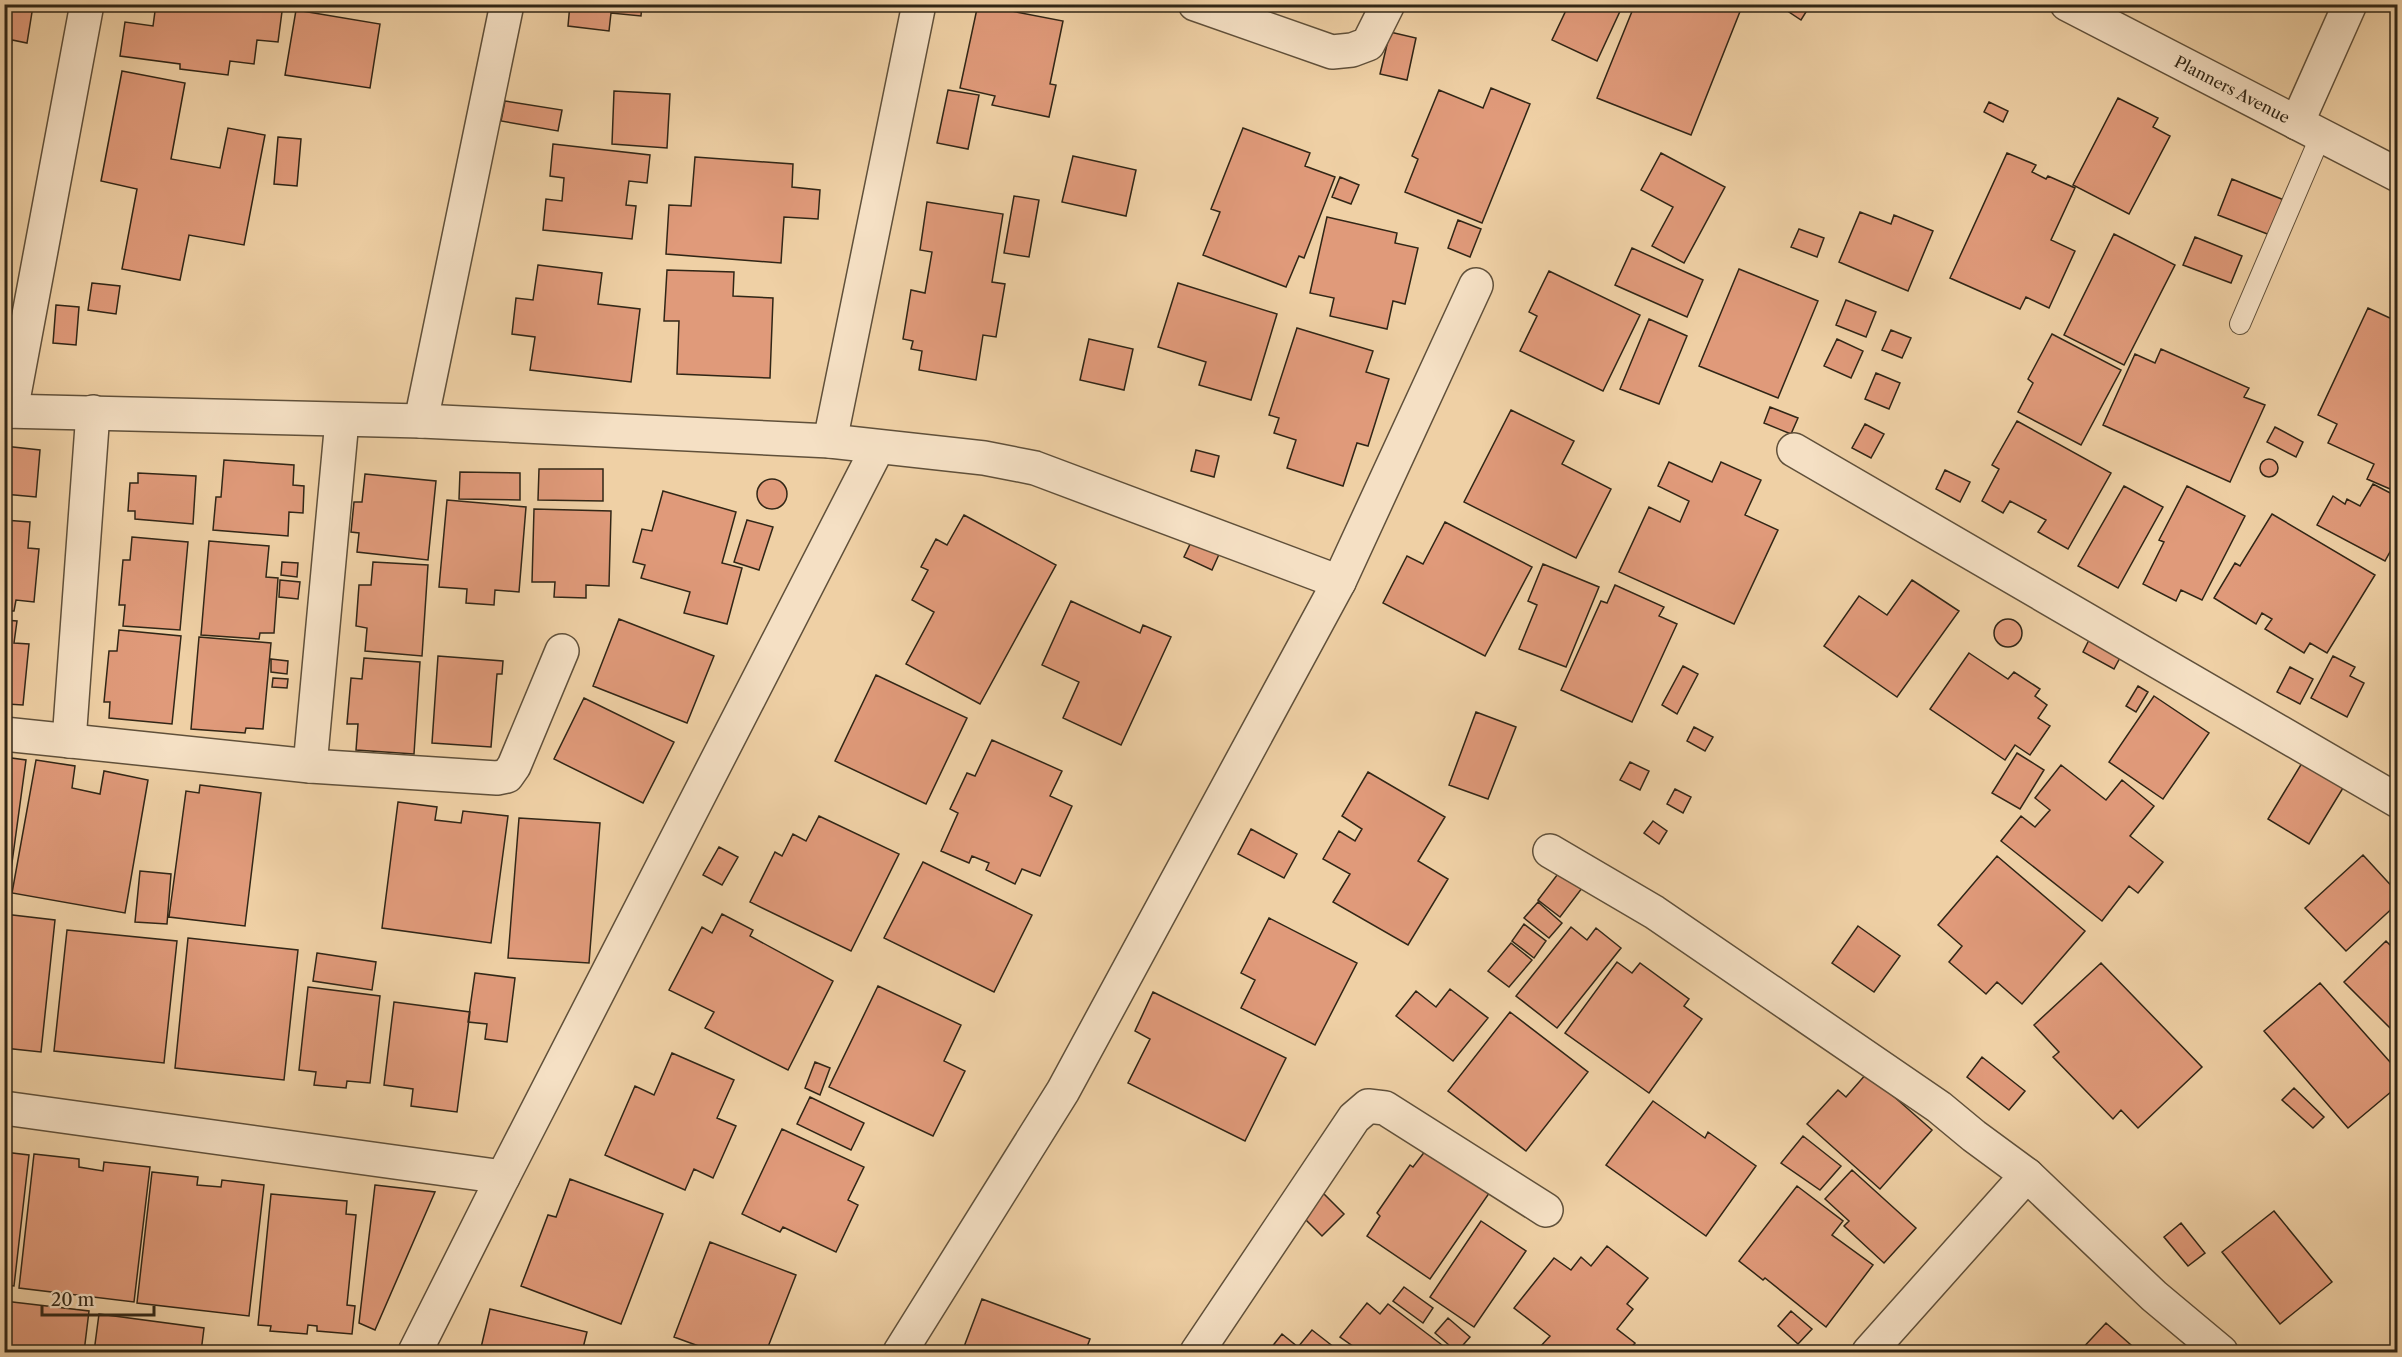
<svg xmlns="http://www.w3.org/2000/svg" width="2402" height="1357" viewBox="0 0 2402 1357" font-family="'Libre Caslon Text',serif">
  <rect width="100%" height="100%" fill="#efd0a5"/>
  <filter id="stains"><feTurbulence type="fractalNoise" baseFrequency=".00333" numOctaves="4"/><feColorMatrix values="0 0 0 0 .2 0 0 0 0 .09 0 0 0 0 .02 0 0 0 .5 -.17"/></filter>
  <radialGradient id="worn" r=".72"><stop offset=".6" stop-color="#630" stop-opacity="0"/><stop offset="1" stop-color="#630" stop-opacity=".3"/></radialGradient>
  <path fill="#e09a7a" stroke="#312616" stroke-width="1.5" d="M4,4L33,6L27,43L12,40L7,73H4Z
    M156,4H283L278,42L257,40L254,64L230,61L228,75L180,69V64L120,56L125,22L153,26Z
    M570,4H642L641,16L611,13L609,31L568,26Z
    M978,4H1012L1011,11L1063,21L1050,84L1056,85L1049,117L992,105L995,96L960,88Z
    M1569,4H1629L1627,9L1622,7L1597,61L1552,40Z
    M1635,4H1743L1691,135L1597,98Z
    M1786,4H1811L1801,20L1783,8Z
    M296,10L380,24L370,88L285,75Z
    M1390,32L1416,38L1407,80L1380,74Z
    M122,71L185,83L171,159L220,168L228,128L265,135L244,245L189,235L180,280L122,269L137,189L101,181Z
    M1491,88L1530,104L1482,223L1405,192L1418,159L1412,156L1439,90L1483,108Z
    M948,90L979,95L968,149L937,143Z
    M614,91L670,94L667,148L612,144Z
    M2118,98L2158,118L2153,127L2170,136L2129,214L2073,185Z
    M505,101L562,110L558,131L501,121Z
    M1989,102L2008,111L2003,122L1984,112Z
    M1243,128L1310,153L1305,166L1335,177L1304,258L1299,256L1286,287L1203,255L1220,212L1211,209Z
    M278,137L301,139L297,186L274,184Z
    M553,144L650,155L647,183L629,181L626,205L636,206L632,239L543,230L546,199L562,201L564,178L550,176Z
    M1661,153L1725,187L1684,263L1652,246L1673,207L1641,190Z
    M2007,153L2036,165L2032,172L2046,179L2048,176L2075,188L2051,240L2075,251L2049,308L2026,297L2020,309L1950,278Z
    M1073,156L1136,170L1126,216L1062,202Z
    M695,157L793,164L792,187L820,190L818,219L784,217L781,263L666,254L669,205L691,206Z
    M1340,177L1359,185L1351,204L1332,197Z
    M2232,179L2284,200L2270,235L2218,215Z
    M1014,196L1039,200L1029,257L1004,253Z
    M927,202L1003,214L992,282L1005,284L996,337L983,335L976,380L919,370L922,351L911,349L913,341L903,339L911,290L925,293L932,252L920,250Z
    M1860,212L1891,224L1894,215L1933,231L1908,291L1839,262Z
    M1327,217L1397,233L1395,243L1418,248L1405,304L1393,301L1387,329L1330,316L1334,298L1310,293Z
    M1458,220L1481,229L1470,257L1448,248Z
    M1799,229L1824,238L1817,257L1791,247Z
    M2114,234L2175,265L2124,365L2064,335Z
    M2195,237L2242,256L2231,283L2183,265Z
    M1632,248L1703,280L1687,317L1615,285Z
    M538,265L602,273L598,304L640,309L631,382L530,370L535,337L512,334L516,298L533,300Z
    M1739,269L1818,301L1778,398L1699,366Z
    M667,270L734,272L733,296L773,298L770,378L677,374L679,321H664Z
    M1549,271L1640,315L1603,391L1520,351L1537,316L1529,312Z
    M92,283L120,286L116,314L88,310Z
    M1178,283L1277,314L1251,400L1199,385L1206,362L1158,347Z
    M1846,300L1876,312L1866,337L1836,325Z
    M56,305L79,307L76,345L53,343Z
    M2368,308L2392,319L2398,308V471L2390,489L2367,479L2374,464L2328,443L2337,424L2318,415Z
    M1649,319L1687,336L1659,404L1620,389Z
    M1297,328L1373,351L1366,372L1389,379L1368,446L1357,443L1343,486L1287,468L1296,440L1274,433L1279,418L1269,415Z
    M1891,330L1911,338L1902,358L1882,350Z
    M2052,334L2121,370L2081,445L2018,412L2033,383L2028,379Z
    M1089,339L1133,349L1124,390L1080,380Z
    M1837,339L1863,351L1851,378L1824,366Z
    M2161,349L2249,388L2244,397L2265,405L2230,482L2103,425L2135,354L2155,363Z
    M1876,373L1900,383L1889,409L1865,399Z
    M1770,407L1798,418L1791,434L1764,423Z
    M1511,410L1574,441L1562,464L1611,489L1576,558L1464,502Z
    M2017,421L2111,473L2068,549L2038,532L2046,520L2010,501L2003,513L1982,501L1999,469L1992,465Z
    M1865,424L1884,434L1871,458L1852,448Z
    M2275,427L2303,442L2296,457L2267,442Z
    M4,446L40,450L36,497L4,494Z
    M1196,450L1219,456L1214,477L1191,471Z
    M2260 468a9 9 0 1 1 18 0a9 9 0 1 1-18 0Z
    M224,460L294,465L293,485L304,486L303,513L289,512L288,536L213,530L216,497H221Z
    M1669,462L1712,482L1721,462L1761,480L1745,515L1778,530L1734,624L1619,572L1649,507L1680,522L1689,501L1658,486Z
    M539,469H603V501L538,500Z
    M1945,470L1970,482L1960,502L1936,489Z
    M460,472L520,473V500L459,499Z
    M138,473L196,476L193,524L135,519V511H128L130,483H138Z
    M365,474L436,481L428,560L357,552L359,533L351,532L354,502H362Z
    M757 494a15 15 0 1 1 30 0a15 15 0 1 1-30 0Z
    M2373,484L2398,497V537L2385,561L2317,525L2333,496L2345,504L2347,499L2360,506Z
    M2124,486L2163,507L2118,588L2078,566Z
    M2187,486L2245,516L2202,600L2181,590L2176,601L2143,584L2164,542L2159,540Z
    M663,491L736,512L722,563L742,568L727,624L684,613L690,592L641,578L645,565L633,562L642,529L652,531Z
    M447,500L526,507L519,592L495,590L494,605L466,603L467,589L439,587Z
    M534,509L611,511L609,586L586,585V598L554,597L555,582H532Z
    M2272,514L2375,575L2327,653L2310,643L2304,653L2265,629L2272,619L2262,613L2256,624L2214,598L2235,563L2240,566Z
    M964,515L1056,565L980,704L906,664L934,612L912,600L928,570L921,567L936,539L947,545Z
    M4,520L30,522L28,548L39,549L34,602L16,600L14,611H4Z
    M747,520L773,527L759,570L734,562Z
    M1445,522L1532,567L1485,656L1383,603L1407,556L1423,564Z
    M132,537L188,542L180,630L123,626L125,605H119L123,560H130Z
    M1193,538L1221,550L1212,570L1184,557Z
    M209,541L269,546L266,577L278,578L274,633H260L259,639L201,635Z
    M282,562L298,563L297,577L281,575Z
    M373,562L428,565L422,656L365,651L367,628L356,626L359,585H371Z
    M1543,564L1599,587L1566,667L1519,649L1537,605L1528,601Z
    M280,580L300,582L298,599L279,597Z
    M1912,580L1959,611L1897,697L1824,646L1859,596L1887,615Z
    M1615,585L1664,607L1659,616L1677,624L1632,722L1561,690L1601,601L1607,603Z
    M1071,601L1140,633L1143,625L1171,637L1121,745L1063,718L1079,682L1042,665Z
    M619,619L714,656L687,723L593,686Z
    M1994 633a14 14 0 1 1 28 0a14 14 0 1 1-28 0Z
    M4,620L17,621L14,643L29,644L23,705L7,704V710H4Z
    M119,630L181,636L172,724L109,718L110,702H104L109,651H117Z
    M2092,634L2123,652L2114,669L2083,652Z
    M199,637L271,643L263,729L246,728L245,733L191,729Z
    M1969,653L2008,679L2014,672L2040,689L2035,696L2047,705L2038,718L2050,726L2030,755L2015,745L2005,760L1930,709Z
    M438,656L503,661L502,674H497L491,747L432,743Z
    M2333,656L2355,667L2350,676L2364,683L2347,717L2311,698Z
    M364,658L420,662L414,754L356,750L358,724H347L351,678L362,679Z
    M271,659L288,661L287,674L271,672Z
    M1683,666L1698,674L1677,714L1662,705Z
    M2290,667L2313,679L2300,704L2277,692Z
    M876,675L967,718L926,804L835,761Z
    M273,678L288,679L287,688L272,687Z
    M2138,686L2148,692L2136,712L2126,706Z
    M2154,696L2209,733L2163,799L2109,762Z
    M584,698L674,742L643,803L554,759Z
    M1476,712L1516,727L1488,799L1449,785Z
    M1694,727L1713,737L1705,751L1687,741Z
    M992,740L1062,771L1050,796L1072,806L1040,876L1022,869L1015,884L986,870L989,863L972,856L969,863L941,851L958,813L950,809L967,773L975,776Z
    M2017,753L2044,770L2020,809L1992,793Z
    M4,757L26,760L8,892H4Z
    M36,760L75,766L72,788L100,794L104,771L148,780L125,913L12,893Z
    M1630,762L1649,771L1640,790L1620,780Z
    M2302,763L2343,788L2309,844L2268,819Z
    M2061,765L2106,800L2122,780L2154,806L2130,836L2163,862L2138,893L2129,886L2102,921L2001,841L2021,816L2035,827L2050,810L2035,798Z
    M1368,772L1445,817L1418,861L1448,879L1408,945L1333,902L1350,874L1323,859L1339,831L1355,841L1362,829L1342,816Z
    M200,785L261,793L245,926L169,917L186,791L199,793Z
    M1675,789L1691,797L1683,813L1667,804Z
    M398,802L437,807L435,820L461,823L463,811L508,816L491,943L382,928Z
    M819,816L899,854L851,951L750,902L775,852L782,856L793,834L806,841Z
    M519,818L600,823L589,963L508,958Z
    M1653,821L1667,831L1659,844L1644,833Z
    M1251,829L1297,854L1284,878L1238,854Z
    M719,847L738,857L722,885L703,875Z
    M2363,855L2398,893V903L2346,951L2305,908Z
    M1997,856L2085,931L2022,1004L1997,982L1986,994L1949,962L1962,946L1938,925Z
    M923,862L1032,915L994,992L884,938Z
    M1567,862L1589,879L1560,917L1538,900Z
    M140,871L171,874L167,924L135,922Z
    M1538,902L1562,923L1549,938L1524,918Z
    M4,914L55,920L41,1052L4,1048Z
    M722,914L753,930L750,936L833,981L788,1070L705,1028L714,1012L669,990L702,927L712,933Z
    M1269,918L1357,963L1315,1045L1241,1008L1255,980L1241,973Z
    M1524,924L1546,941L1534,958L1512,941Z
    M1858,926L1900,956L1874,992L1832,963Z
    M1571,927L1587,940L1596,928L1621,948L1557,1028L1516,996Z
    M67,930L177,941L164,1063L54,1051Z
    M188,938L298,950L284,1080L175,1068Z
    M2386,941L2398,953V1036L2344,982Z
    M1511,943L1532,960L1509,987L1488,971Z
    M317,953L376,962L372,990L313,981Z
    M1617,962L1632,973L1640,963L1689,999L1684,1006L1702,1019L1649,1093L1565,1033Z
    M2101,963L2202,1067L2138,1128L2121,1110L2113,1119L2053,1057L2059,1052L2034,1025Z
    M475,973L515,978L507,1042L485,1039L487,1024L468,1022Z
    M2320,983L2398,1071V1086L2348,1128L2264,1031Z
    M878,986L961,1025L944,1061L965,1071L933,1136L829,1087Z
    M308,987L380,996L370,1083L347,1081L346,1088L314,1085L316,1072L299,1070Z
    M1450,989L1488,1018L1453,1061L1396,1016L1416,991L1436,1007Z
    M1153,992L1286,1058L1245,1141L1128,1083L1150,1039L1135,1031Z
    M394,1002L470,1012L457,1112L411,1106L413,1089L384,1085Z
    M1510,1012L1588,1072L1526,1151L1448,1091Z
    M672,1053L734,1080L717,1118L736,1126L713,1178L694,1169L685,1190L605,1155L635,1086L654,1095Z
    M1982,1057L2025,1091L2009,1110L1967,1077Z
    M815,1062L830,1068L820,1095L805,1088Z
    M1867,1073L1932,1130L1880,1189L1807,1124L1838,1090L1846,1097Z
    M2294,1088L2324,1117L2313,1128L2282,1100Z
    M810,1097L864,1123L851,1150L797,1124Z
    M1653,1101L1705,1138L1708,1132L1756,1166L1706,1236L1606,1165Z
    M782,1129L864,1167L848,1200L858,1205L836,1252L783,1227L780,1232L742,1214Z
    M1803,1136L1841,1166L1820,1190L1781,1163Z
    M1429,1146L1492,1189L1430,1279L1367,1236L1380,1216L1377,1213L1410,1165L1413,1167Z
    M4,1152L29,1155L14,1286L4,1285Z
    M34,1154L79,1159V1167L103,1171L104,1162L150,1167L134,1302L19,1288Z
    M1852,1170L1916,1228L1884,1263L1844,1226L1849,1221L1825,1199Z
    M152,1172L198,1177L197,1185L221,1187L222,1180L264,1185L249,1316L137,1303Z
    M570,1179L663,1214L621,1324L521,1286L548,1215L556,1217Z
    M375,1185L435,1192L375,1330L359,1323Z
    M1797,1186L1843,1221L1832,1235L1873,1265L1826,1327L1765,1278L1763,1280L1739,1261Z
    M1320,1190L1344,1214L1322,1236L1298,1212Z
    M271,1194L347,1201L346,1214L356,1215L347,1305L355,1306L352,1334L317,1331V1326L308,1325L307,1334L270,1331L271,1326L258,1325Z
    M2274,1211L2332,1282L2280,1324L2222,1252Z
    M1481,1221L1526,1251L1474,1327L1430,1297Z
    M2181,1223L2205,1253L2188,1266L2164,1237Z
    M710,1242L796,1275L766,1352H715L674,1337Z
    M1607,1246L1648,1278L1627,1304L1633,1309L1617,1329L1635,1343L1627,1352H1545L1539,1348L1550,1336L1514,1308L1554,1258L1571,1270L1581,1257L1591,1266Z
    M1404,1287L1433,1308L1423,1323L1393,1301Z
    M982,1299L1090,1339L1085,1352H962Z
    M4,1301L89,1311L84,1352H4Z
    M1367,1303L1380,1314L1388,1304L1442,1345L1436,1352H1350L1354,1347L1340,1337Z
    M490,1309L587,1332L582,1352H480Z
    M1791,1311L1812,1329L1798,1344L1778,1326Z
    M99,1314L204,1328L201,1352H94Z
    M1448,1318L1470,1337L1457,1352L1435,1333Z
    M2106,1323L2139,1352H2079Z
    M1312,1330L1339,1351L1338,1352H1276L1271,1348L1282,1334L1298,1347Z"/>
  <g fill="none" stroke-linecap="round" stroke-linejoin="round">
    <defs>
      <path id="service" d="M2240,324L2321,135"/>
      <g id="minor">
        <path d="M1195,4L1332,52L1352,50L1368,44L1388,4"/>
        <path id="s1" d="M2067,4L2398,175"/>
        <path d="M2297,123L2350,4"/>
        <path d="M4,411L421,421L830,441L984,458L1035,468L1339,582"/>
        <path d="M11,411L87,4"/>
        <path d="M421,421L507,4"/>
        <path d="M830,441L919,4"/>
        <path d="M1794,450L2398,801"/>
        <path d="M4,734L310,766L497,778L507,776L514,766L562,651"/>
        <path d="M69,741L93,412"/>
        <path d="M310,766L342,420"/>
        <path d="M1550,851L1654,912L1939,1107L1974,1136L2027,1175L2154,1296L2221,1352"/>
        <path d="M4,1108L503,1177"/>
        <path d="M415,1352L503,1177L878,447"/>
        <path d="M900,1352L1063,1091L1339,582L1476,285"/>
        <path d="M1197,1352L1354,1118L1368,1106L1385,1108L1546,1210"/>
        <path d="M1869,1352L2027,1175"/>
      </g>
    </defs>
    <use href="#service" stroke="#60503a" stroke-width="22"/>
    <use href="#minor" stroke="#60503a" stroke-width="36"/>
    <use href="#service" stroke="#f5e0c4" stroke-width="20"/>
    <use href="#minor" stroke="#f5e0c4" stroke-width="33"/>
  </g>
  <g text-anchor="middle" stroke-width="4.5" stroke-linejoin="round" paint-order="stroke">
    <g font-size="16" fill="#312616" stroke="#f5e0c4">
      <text dy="6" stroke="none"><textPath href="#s1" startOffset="186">Planners Avenue</textPath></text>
    </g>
  </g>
  <rect width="2402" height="1357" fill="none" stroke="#efd0a5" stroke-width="24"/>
  <rect x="6" y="6" width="2390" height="1345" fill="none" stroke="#312616" stroke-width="3"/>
  <rect x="12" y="12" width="2378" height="1333" fill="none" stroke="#312616" stroke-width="1.5"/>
  <path d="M42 1306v9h112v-9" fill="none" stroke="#312616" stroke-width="3"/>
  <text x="51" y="1306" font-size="18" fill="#312616" stroke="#f5e0c4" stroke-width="4.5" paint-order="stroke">20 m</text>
  <rect width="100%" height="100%" filter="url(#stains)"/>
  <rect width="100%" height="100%" fill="url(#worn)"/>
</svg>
